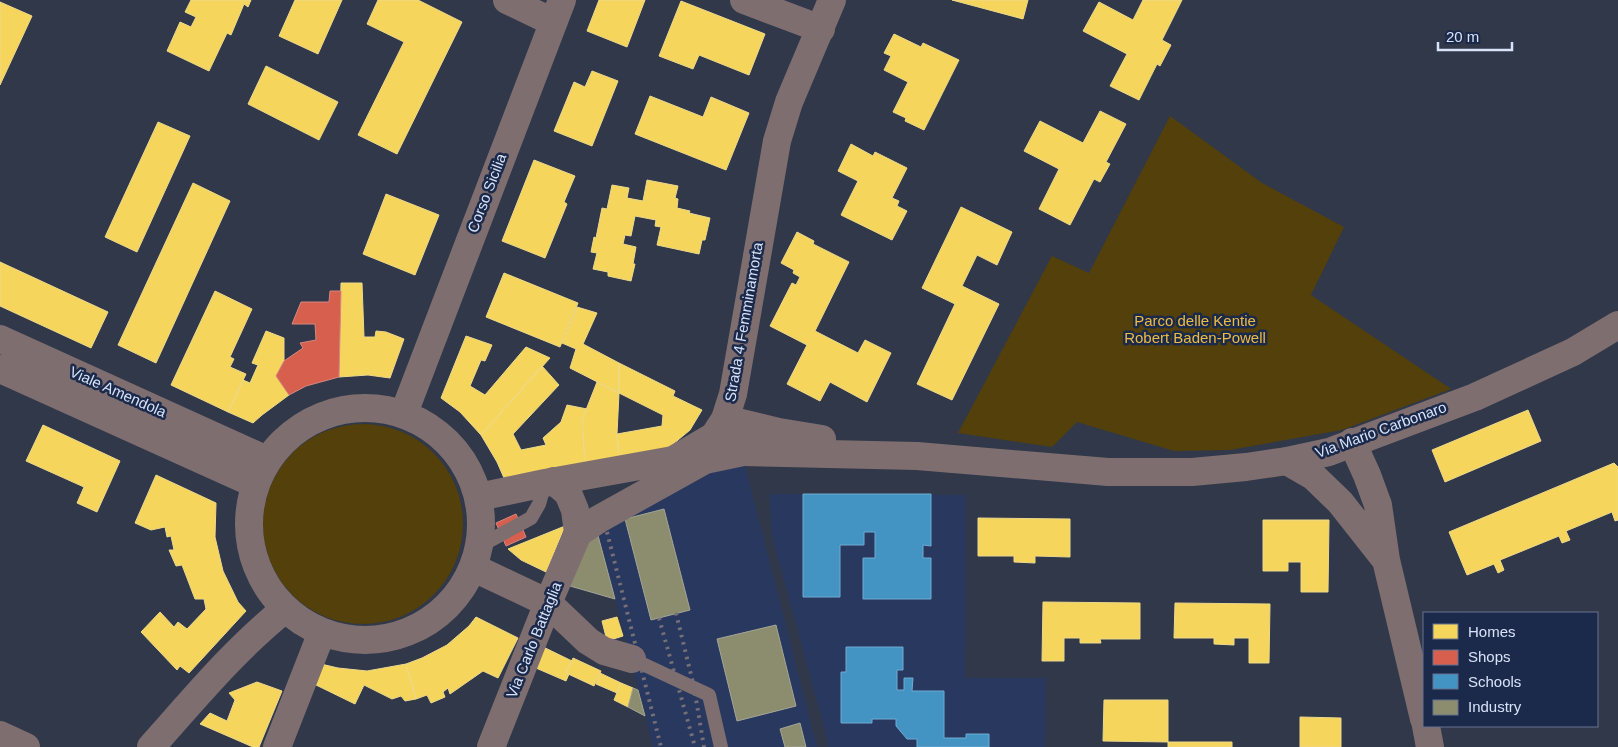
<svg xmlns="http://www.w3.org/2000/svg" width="1618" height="747" viewBox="0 0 1618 747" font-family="Helvetica,sans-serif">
  <rect width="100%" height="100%" fill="#30384a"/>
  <path fill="#29385e" d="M744,462L817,747H653L633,666L596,528L724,463Z
    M769,494L966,495L965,678H1046L1045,747H828V742L772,536Z"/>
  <path fill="#53400a" d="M1170,116L1262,183L1344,227L1311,295L1451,389L1342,430L1230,450L1174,451L1077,422L1052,447L958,433L1052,256L1089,273Z
    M263 524a100 100 0 1 1 200 0a100 100 0 1 1-200 0Z"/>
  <path fill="#f6d55c" stroke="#edd98b" d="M191,0H251L248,7L244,4L231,35L227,33L209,71L167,51L180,22L191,27L196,17L185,12Z
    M295,0H342L318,54L279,36Z
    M378,0H418L462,22L397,154L358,135L404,42L367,24Z
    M599,0H645L627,47L587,31Z
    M952,0H1028L1023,19Z
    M1143,0H1182L1162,40L1171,45L1160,66L1157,64L1139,100L1110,86L1127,54L1083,31L1099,2L1133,20Z
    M681,1L765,34L749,75L699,55L693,69L659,56Z
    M0,2L32,16L0,85Z
    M894,34L921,47L923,43L959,60L924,130L905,121L906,118L893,112L908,82L884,70L891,56L884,53Z
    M266,66L338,102L319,140L248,104Z
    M592,71L618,81L592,146L554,131L574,82L585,87Z
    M650,96L703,117L711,97L749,113L726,170L635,134Z
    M1100,111L1126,124L1106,162L1110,164L1100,182L1094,179L1070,225L1039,209L1059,169L1024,151L1040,121L1083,143Z
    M158,122L190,136L137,252L105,237Z
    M851,144L873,156L875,152L907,168L892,198L899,201L897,206L907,211L892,240L841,215L858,181L838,171Z
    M534,160L575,176L564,202L567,204L545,258L502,241Z
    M647,180L678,186L675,198L678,199L677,208L690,211L689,213L710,218L705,240H702L699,254L657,245L661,227L655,226L656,220L635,216L631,236L625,235L623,244L636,247L633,264H635L631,281L608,276V272L593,269L597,253L591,252L594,237L596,238L602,208L607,209L612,185L629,188L627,198L643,201Z
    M193,183L230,201L156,363L118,345Z
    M386,194L439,215L415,275L363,254Z
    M961,207L1012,232L997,265L977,255L962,286L999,304L952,400L917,384L955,304L922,288Z
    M797,232L814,241L813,244L849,262L815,331L858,353L865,340L891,353L867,402L830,382L820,401L787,384L807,345L770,326L792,283L796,285L800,277L793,273L794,270L781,263Z
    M0,262L108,312L91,348L0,306Z
    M504,273L578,303L560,347L486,317Z
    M341,283H362L364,337H375L376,331L386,332L404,339L390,378L368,375L339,377Z
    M215,291L252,309L230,357L234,359L230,367L246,374L228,412L171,385Z
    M577,307L597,313L583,344L619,363V393L570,368L576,349L562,343Z
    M266,331L284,338V361L276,376L289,395L262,415L253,423L228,412L243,380L250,383L258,365L252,363Z
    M466,336L492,345L485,361L481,360L470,386L485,395L526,347L550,358L481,435L460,412L441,398Z
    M619,363L675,391L673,396L702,410L690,430L666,450L619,458L617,434L662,426L663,415L619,393Z
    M542,366L559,385L513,434L521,450L546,445L543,438L561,422L567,405L587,409L582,420L585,463L504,478L497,462L481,435Z
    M597,382L619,393L617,434L619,458L585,463L582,420Z
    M1528,410L1541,441L1445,482L1432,450Z
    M43,425L120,461L97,512L77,503L84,487L26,461Z
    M1614,463L1618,467V520L1615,521L1612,512L1566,531L1570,540L1562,543L1559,536L1500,560L1504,570L1498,573L1494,564L1467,575L1449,532Z
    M156,475L216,503L215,537L223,571L238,602L246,611L189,673L180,666L177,670L141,632L160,612L174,627L178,622L187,629L206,609L204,599H195L182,565L176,566L169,550H174L171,536L167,537L165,527L151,530L135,523Z
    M978,518L1070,519V557L1035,556V563L1014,562V556H978Z
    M1263,520H1329L1328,592H1301V562H1288V571H1263Z
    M565,526L546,572L521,560L508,549Z
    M1043,602L1140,603V639H1100L1101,643H1080V638H1064V661H1042Z
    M1175,603L1270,604L1269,663H1249V638H1234V645L1214,644V638H1174Z
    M476,617L518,638L498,678L483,671L450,694L448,688L443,692L445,697L431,703L427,695L416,699L406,664L422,658L447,645L469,626Z
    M617,617L623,636L607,641L602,621Z
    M537,644L572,661L566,673L569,674L566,681L529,665Z
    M573,658L601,671L594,686L566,673Z
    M321,664L338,668L367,671L406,664L416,699L405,701L401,696L392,699L364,685L355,704L314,684Z
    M600,673L621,683L617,693L596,684Z
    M257,682L282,691L259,747H253L200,724L210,713L227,721L235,700L229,693Z
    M621,683L633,688L628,707L614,700Z
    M1104,700H1168V742L1103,741Z
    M1300,717L1341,718V747H1300Z
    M1168,742H1232V747H1168Z"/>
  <path fill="#d6604d" stroke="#d78780" d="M330,291H341L339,377L306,386L289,395L276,376L284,361L303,348L300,343L316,340L315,324H292L301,302H329Z
    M516,514L526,537L506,546L496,523Z"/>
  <path fill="#4393c3" stroke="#70abd3" d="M803,494H931V546L923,545V558H931V599H863V558H875V532H864V545H840V597H803Z
    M846,647H903V670H897V690H904V678H913L912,691H944V738H966V734H989V747H917V739H907L896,726V719H872V723H841V672H846Z"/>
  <path fill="#8c8c6e" stroke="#a3a697" d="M664,509L690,610L651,620L625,519Z
    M596,528L615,599L563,584Z
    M776,625L796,706L737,721L717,639Z
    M633,688L638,690L645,716L628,707Z
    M800,723L806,747H785L780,729Z"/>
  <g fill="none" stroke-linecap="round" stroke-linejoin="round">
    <path stroke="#7f6e6f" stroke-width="14" d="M480,546L531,518L539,504L545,483
      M632,659L709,695L721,747"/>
    <path stroke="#7f6e6f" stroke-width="28" d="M507,0L553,22
      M744,0L821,29
      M0,339L267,460
      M0,369L255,484
      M404,413L562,0
      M1352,442L1367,475L1378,505L1386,560L1424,719
      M1287,461L1313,476L1340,502L1385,559
      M578,533L599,519L705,460L743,452
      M474,568L548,603L588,641L604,651L632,659
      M1426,726L1430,747
      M0,735L26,747
      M491,747L548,603L578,533L575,510L568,493L554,481"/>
    <path stroke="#7f6e6f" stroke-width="28" d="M249 524a116 116 0 1 1 232 0a116 116 0 1 1-232 0Z
      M725,419L779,432L822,439
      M714,436L724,444L743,452L917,456L1108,472H1192L1246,467L1287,461L1329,452L1475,397L1573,352L1618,325
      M479,497L545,483L673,460L714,436L725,419L733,394L777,141L789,102L832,0
      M151,747C194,699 235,649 285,609
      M277,747L322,632"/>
    <path stroke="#766f77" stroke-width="4" stroke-dasharray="2.5 5" stroke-linecap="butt" d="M607,532L661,747
      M676,613L694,687L704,747
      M659,618L695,747"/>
  </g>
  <g text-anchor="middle" stroke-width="5" stroke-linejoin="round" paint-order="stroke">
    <g font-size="15" fill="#d8e2f8" stroke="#1b294a">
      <text transform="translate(487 193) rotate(-69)" y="5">Corso Sicilia</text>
      <text transform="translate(744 322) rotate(-80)" y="5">Strada 4 Femminamorta</text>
      <text transform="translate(118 392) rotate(24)" y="5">Viale Amendola</text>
      <text transform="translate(1381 430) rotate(-20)" y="5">Via Mario Carbonaro</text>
      <text transform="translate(534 640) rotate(-68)" y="5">Via Carlo Battaglia</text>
    </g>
    <g font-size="15" fill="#edbc43" stroke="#1b294a">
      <text x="1195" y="326">Parco delle Kentie<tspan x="1195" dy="17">Robert Baden-Powell</tspan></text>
    </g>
  </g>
  <rect x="1423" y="612" width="175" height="115" fill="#1b294a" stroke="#677390"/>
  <rect x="1433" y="624" width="25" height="15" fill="#f6d55c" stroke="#677390"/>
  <text x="1468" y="637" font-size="15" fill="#d8e2f8">Homes</text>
  <rect x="1433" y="650" width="25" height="15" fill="#d6604d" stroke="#677390"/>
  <text x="1468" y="662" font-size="15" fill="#d8e2f8">Shops</text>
  <rect x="1433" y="674" width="25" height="15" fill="#4393c3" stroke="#677390"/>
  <text x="1468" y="687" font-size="15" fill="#d8e2f8">Schools</text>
  <rect x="1433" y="700" width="25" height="15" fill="#8c8c6e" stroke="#677390"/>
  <text x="1468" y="712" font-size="15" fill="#d8e2f8">Industry</text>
  <path d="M1438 42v8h74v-8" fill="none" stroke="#d8e2f8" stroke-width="2.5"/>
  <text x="1446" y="42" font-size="15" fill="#d8e2f8" stroke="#1b294a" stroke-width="4" paint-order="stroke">20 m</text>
</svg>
